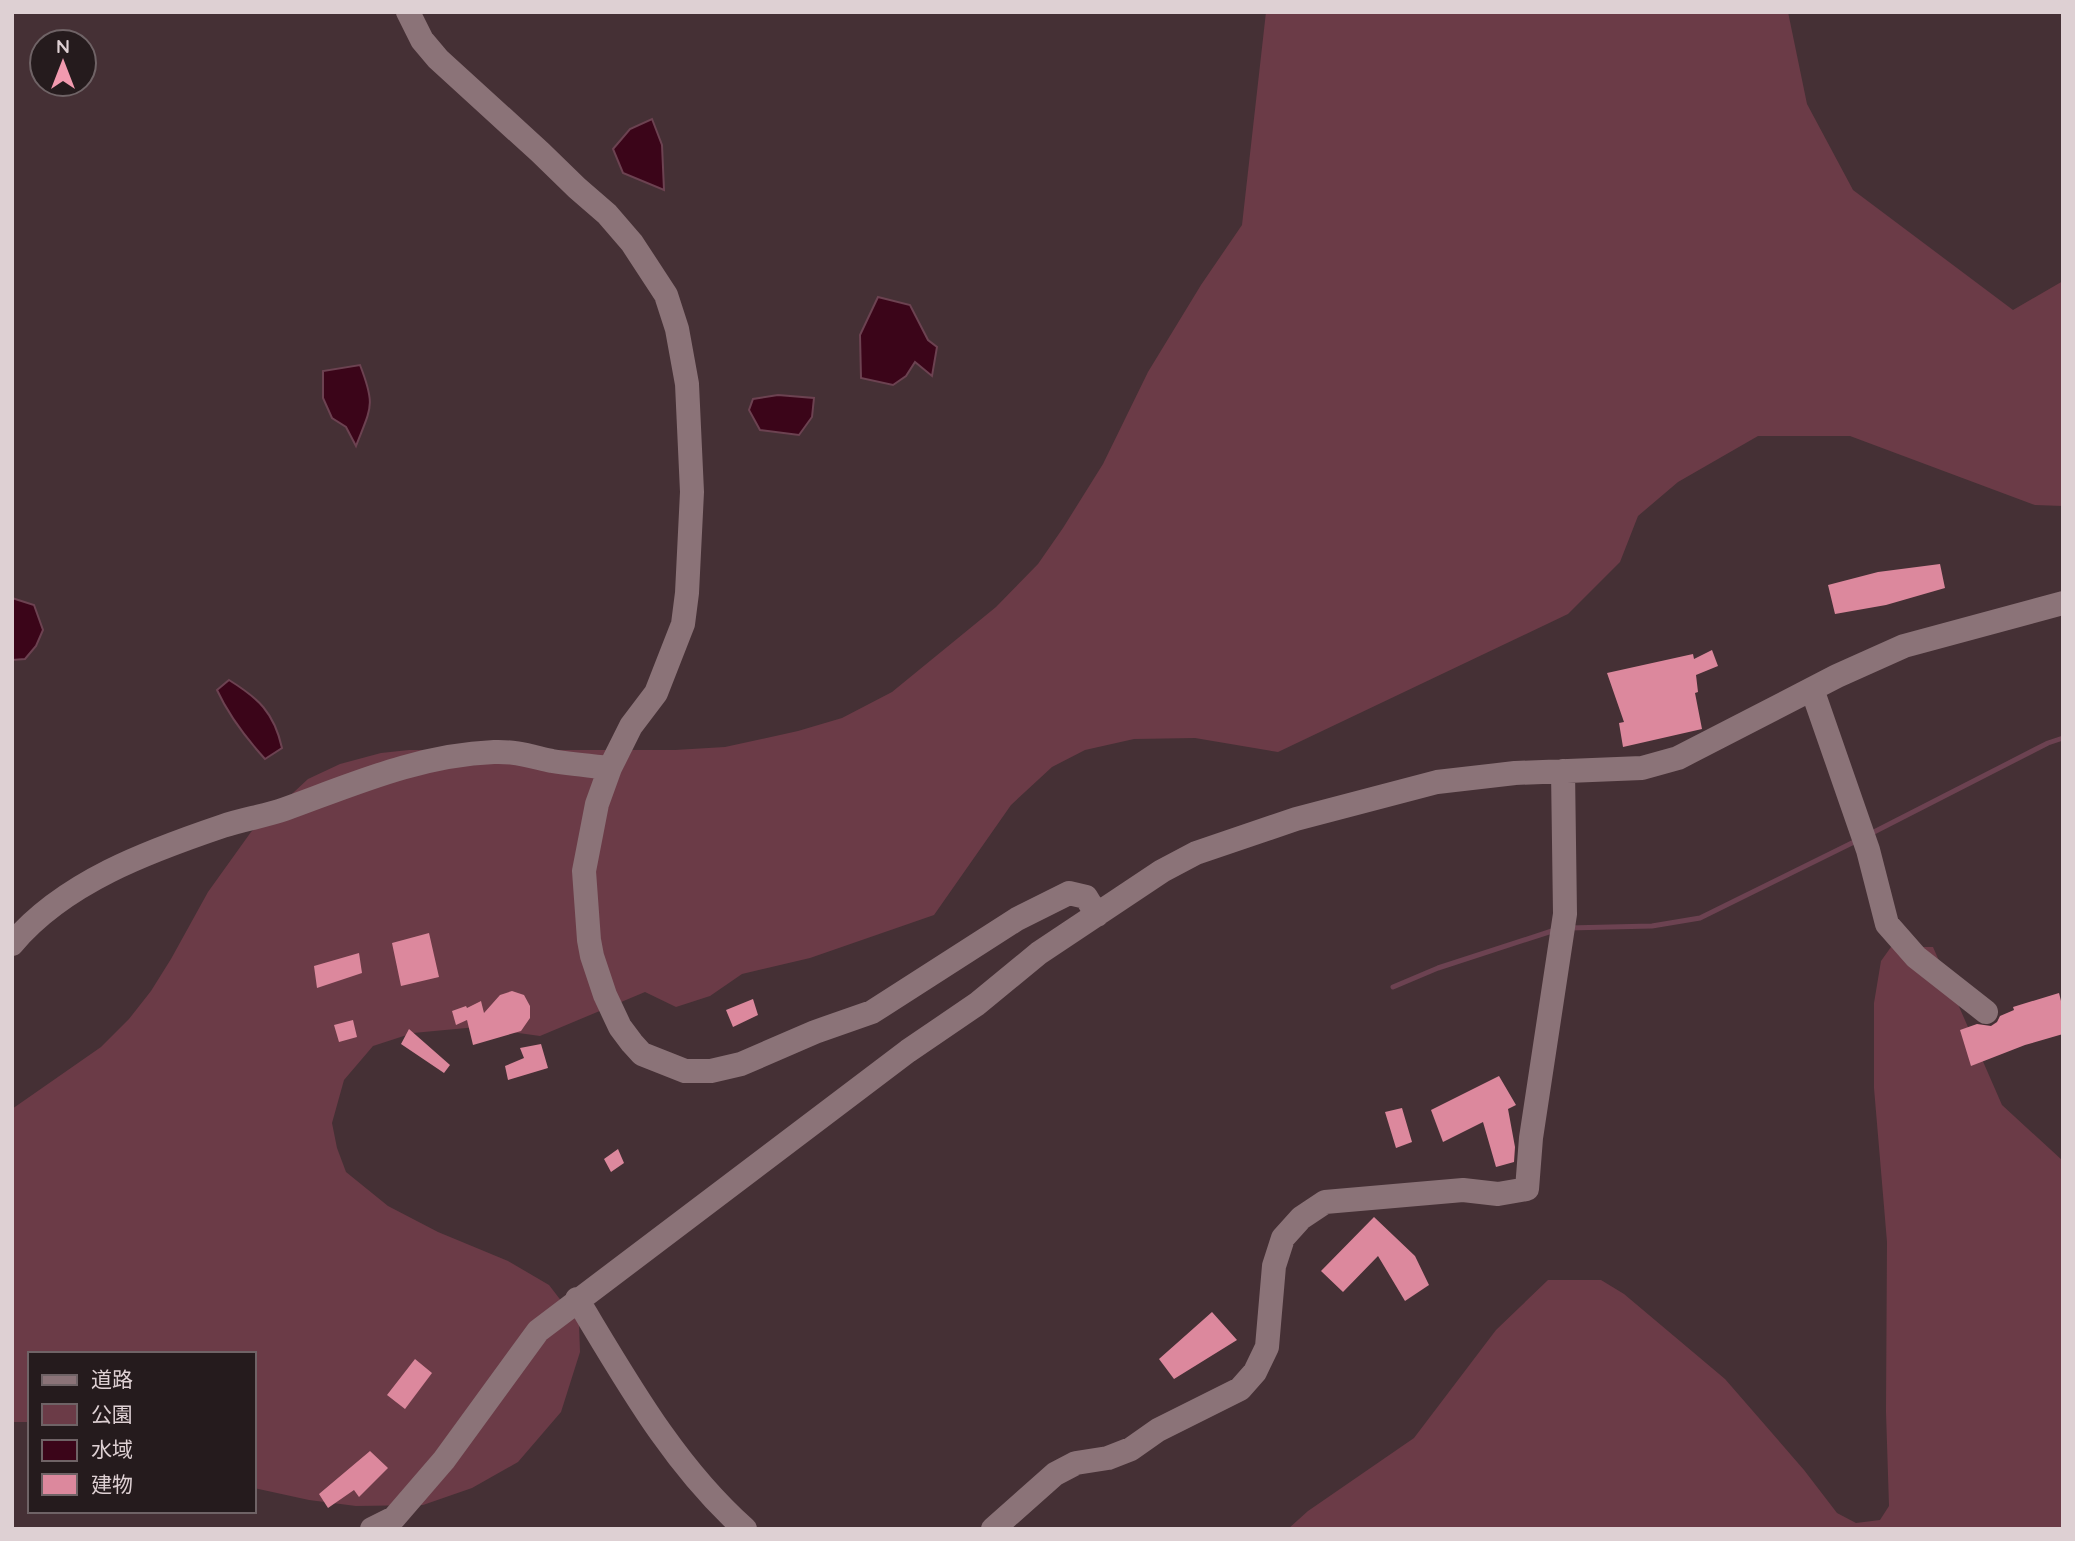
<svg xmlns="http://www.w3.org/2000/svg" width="2075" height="1541" viewBox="0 0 2075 1541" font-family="Quicksand,'Noto Sans JP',sans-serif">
  <rect width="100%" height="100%" fill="#453035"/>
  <path fill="#6b3b47" d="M1266,12H1788L1807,104L1853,190L2013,310L2063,281V506L2035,505L1850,436H1758L1678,482L1638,516L1620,562L1568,614L1278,752L1195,738L1134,739L1085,750L1052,767L1011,805L934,915L810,958L742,974L710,996L676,1007L645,992L540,1036L477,1027L413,1033L373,1046L344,1080L332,1123L337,1148L346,1172L388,1206L438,1232L508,1261L549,1285L579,1324L580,1352L561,1412L518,1462L472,1488L423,1505L356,1506L309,1500L254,1488V1354H30V1422H12V1109L101,1047L129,1019L151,991L171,959L208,892L251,832L308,779L340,764L381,753L409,750H675L725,747L798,731L842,718L892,692L996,607L1038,564L1063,528L1103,464L1148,372L1201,285L1242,225Z
    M1891,947H1933L2002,1105L2063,1161V1529H1288L1308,1511L1414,1438L1496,1330L1548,1280H1601L1624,1294L1725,1379L1804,1470L1837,1513L1856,1523L1880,1520L1889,1506L1886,1412L1887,1242L1874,1088V1003L1881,961Z"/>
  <path fill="#3b0519" stroke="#6c4251" stroke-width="2" d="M652,119L662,145L664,190L623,173L613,149L630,129Z
    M878,297L910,305L928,340L937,347L932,376L915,362L906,376L893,385L861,378L860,335Z
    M360,365C376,406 371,407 356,446L346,427L332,418L323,398V371Z
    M778,395L814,398L812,417L799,435L760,430L749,410L753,399Z
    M12,598L34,605L43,630L36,646L25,659L12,660Z
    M229,680C258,698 274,712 282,748L265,759C246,738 229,716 217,690Z"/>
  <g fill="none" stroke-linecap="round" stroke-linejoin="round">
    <path stroke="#6c4251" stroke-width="5" d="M1870,834L2048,743L2063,738
      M1568,928L1652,926L1700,918L1858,840
      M1393,987L1438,968L1555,930"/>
  </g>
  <path fill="#dc889d" d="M1940,564L1945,588L1886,605L1835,614L1828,585L1878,572Z
    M1712,650L1718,666L1696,675L1698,692L1695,693L1702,729L1623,747L1619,723L1624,722L1607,673L1693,654L1694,659Z
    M429,933L439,977L401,986L392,943Z
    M359,953L362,973L317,988L314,966Z
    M512,991L524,995L530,1006V1018L521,1031L473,1045L467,1020L456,1025L452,1011L466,1006L467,1008L481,1001L484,1013L500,995Z
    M2059,993L2063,1009V1034L2025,1045L1971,1066L1960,1030L1977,1024L1991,1026L1997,1022L2000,1016L2014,1010L2013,1007Z
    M753,999L758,1015L733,1027L726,1010Z
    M353,1020L357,1037L339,1042L334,1025Z
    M409,1029L450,1065L444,1073L401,1044Z
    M541,1044L548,1068L508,1080L505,1066L524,1058L520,1048Z
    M1499,1076L1516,1105L1508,1109L1515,1147L1514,1162L1496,1167L1483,1122L1443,1142L1431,1110Z
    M1402,1108L1412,1142L1396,1148L1385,1112Z
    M618,1149L624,1163L611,1172L604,1159Z
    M1374,1217L1415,1256L1429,1285L1405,1301L1378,1256L1343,1292L1321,1271Z
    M1212,1312L1237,1340L1174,1379L1159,1359Z
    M415,1359L432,1373L405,1409L387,1395Z
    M370,1451L388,1468L359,1497L354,1490L328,1508L319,1494Z"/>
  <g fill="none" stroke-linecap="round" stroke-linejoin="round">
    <path stroke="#8b7378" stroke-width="24" d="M408,12L422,40L438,59L540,152L577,188L607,214L632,243L666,295L677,329L687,384L692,492L687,593L683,624L656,693L631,726L610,768L597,804L584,871L589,940L592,956L605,995L620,1027L632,1043L642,1054L685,1071H711L741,1064L815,1032L872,1012L1017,919L1069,893L1086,897L1097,915
      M1812,689L1868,850L1887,924L1916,957L1986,1012
      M12,944C64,882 149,851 223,826C244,819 265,816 285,809C354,784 419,755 494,752C515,751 533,757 552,761C571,764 591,766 610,768
      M577,1299C626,1380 673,1465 745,1529
      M372,1529L394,1518L444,1460L538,1331L908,1051L977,1004L1039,953L1162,871L1196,853L1296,819L1437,782L1515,773L1642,768L1678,758L1837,676L1904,646L2063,603
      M993,1529L1055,1474L1076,1463L1108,1458L1131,1449L1158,1430L1240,1389L1255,1372L1267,1347L1274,1266L1283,1238L1301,1218L1325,1202L1463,1190L1498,1194L1527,1189L1531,1138L1565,914L1563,771"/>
  </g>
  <rect width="2075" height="1541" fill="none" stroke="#ded0d3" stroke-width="28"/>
  <rect x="28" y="1352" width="228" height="161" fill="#251b1d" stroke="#6f6366" stroke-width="2"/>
  <rect x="42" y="1375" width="35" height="10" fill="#8b7378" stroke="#6f6366" stroke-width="2"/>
  <text x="91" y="1387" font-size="21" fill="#ded0d3">道路</text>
  <rect x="42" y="1404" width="35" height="21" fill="#6b3b47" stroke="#6f6366" stroke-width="2"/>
  <text x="91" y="1422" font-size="21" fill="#ded0d3">公園</text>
  <rect x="42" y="1440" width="35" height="21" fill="#3b0519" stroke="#6f6366" stroke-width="2"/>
  <text x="91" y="1457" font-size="21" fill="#ded0d3">水域</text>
  <rect x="42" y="1474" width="35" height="21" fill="#dc889d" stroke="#6f6366" stroke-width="2"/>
  <text x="91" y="1492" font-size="21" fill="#ded0d3">建物</text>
  <g transform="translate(63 63)"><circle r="33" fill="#251b1d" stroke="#6f6366" stroke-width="2"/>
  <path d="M0-5L12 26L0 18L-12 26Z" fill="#f29aaf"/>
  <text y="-10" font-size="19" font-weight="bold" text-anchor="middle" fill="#ded0d3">N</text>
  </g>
</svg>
